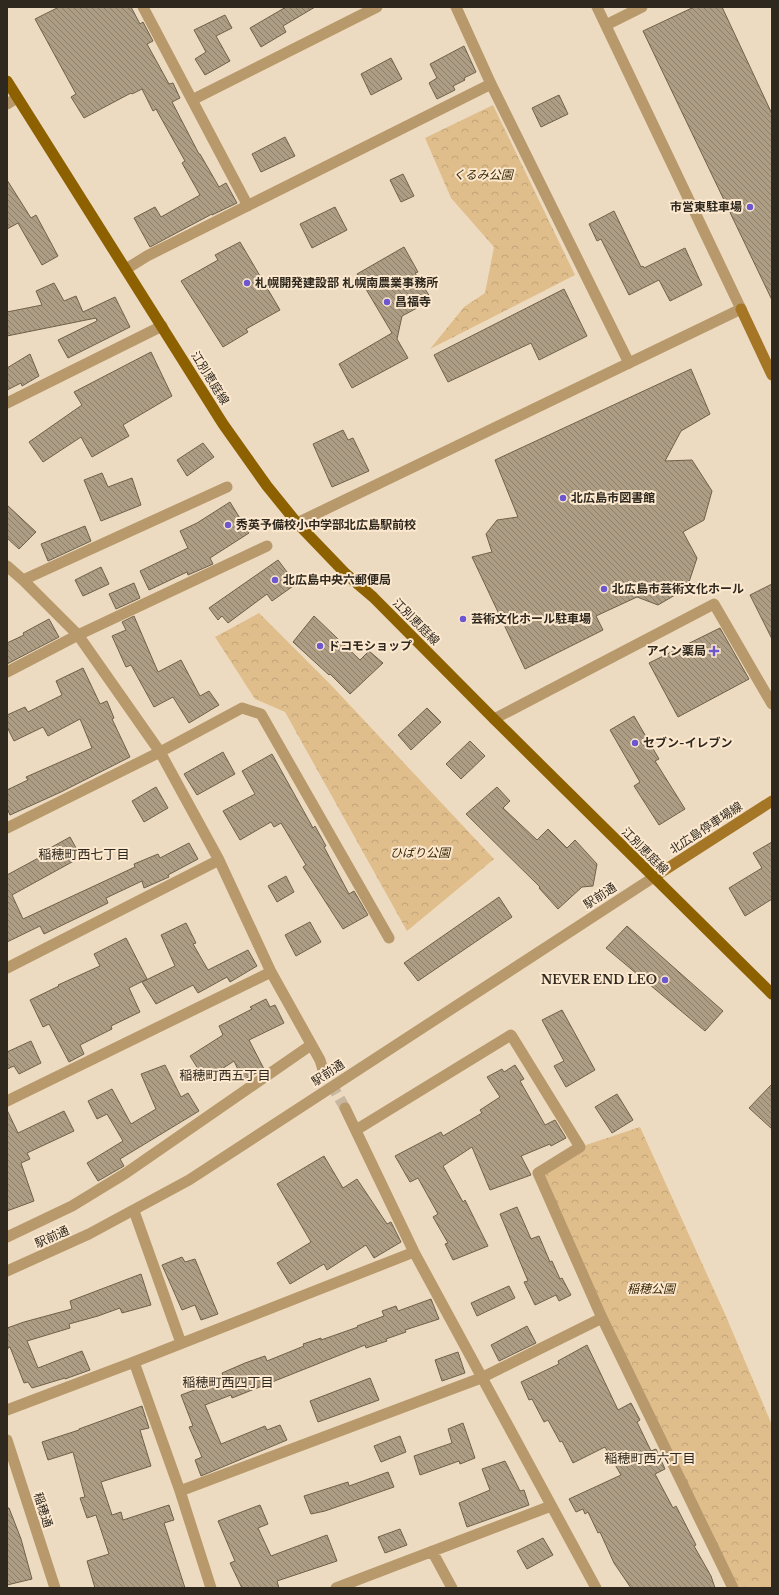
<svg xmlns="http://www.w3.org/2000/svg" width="779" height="1595" viewBox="0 0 779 1595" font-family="'Libre Baskerville','Noto Sans JP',serif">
  <defs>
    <pattern id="forest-crowns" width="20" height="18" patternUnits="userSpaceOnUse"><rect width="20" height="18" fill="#e0be8c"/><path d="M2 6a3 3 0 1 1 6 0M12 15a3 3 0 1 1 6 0" fill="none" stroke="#c0a378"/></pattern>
    <pattern id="building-back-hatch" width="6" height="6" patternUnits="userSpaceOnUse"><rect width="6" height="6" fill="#ad9d84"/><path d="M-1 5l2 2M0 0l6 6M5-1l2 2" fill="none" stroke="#8d806b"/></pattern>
  </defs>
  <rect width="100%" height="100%" fill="#eddbc1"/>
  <path fill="url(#forest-crowns)" d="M493,105L575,275L430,349L464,307L485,293L494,247L451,198L425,138Z
    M259,613L331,685L494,859L407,931L285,712L255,699L215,637Z
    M640,1127L725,1314L772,1425V1588H733L538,1173L580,1147Z"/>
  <path fill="url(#building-back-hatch)" stroke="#70614a" d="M59,7H131L140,24L143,22L153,41L147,44L169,84L173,83L180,98L172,102L199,154H200L219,187L226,183L237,203L212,215V214L150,247L134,218L155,207L161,217L200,195L182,163L185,161L156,109L153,111L142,89L132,94L131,93L84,118L71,97L76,94L35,19Z
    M286,7H315L283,26L286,32L261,47L250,28Z
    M694,7H722L772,114V300L643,31Z
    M225,15L232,28L216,36L230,61L205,75L195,59L206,52L194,30Z
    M464,46L476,72L464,78L465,80L453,86L455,90L437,99L429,83L437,78L430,64Z
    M391,58L402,79L371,95L361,74Z
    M559,95L568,114L541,127L532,108Z
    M285,137L295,156L261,172L252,154Z
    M403,174L414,196L401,202L390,180Z
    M7,180L31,218L36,215L58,256L42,265L18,223L7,229Z
    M335,207L347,230L312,248L300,224Z
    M614,211L641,267L643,266L644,268L685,248L702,285L670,301L659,280L629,295L601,239L597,241L589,224Z
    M240,242L280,310L246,329L248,332L223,347L181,281L218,260L215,255Z
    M404,247L418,272L415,273L432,300L402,316L397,339L408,358L352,388L339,364L392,333L357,274Z
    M54,283L64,301L76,296L83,312L115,297L130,327L68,358L58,340L97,321L96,318L7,336V312L42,305L36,291Z
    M564,289L587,336L539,360L531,343L448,382L434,355Z
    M151,352L172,396L123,425L129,436L92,457L81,437L43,462L29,442L82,405L74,392Z
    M30,354L39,376L22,386L21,383L7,390V368Z
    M691,369L710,414L681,431L665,461L692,460L712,491L704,520L683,532L697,558L687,588L658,605L637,597L596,616L603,630L525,669L472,557L492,552L486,534L497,520L518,517L495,460Z
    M343,430L348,440L353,438L369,471L332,487L313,444Z
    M203,443L214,457L187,476L177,460Z
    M102,473L108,487L132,478L141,505L101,521L84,480Z
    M230,502L249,533L210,558L213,564L188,575L187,572L149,590L140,571L188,548L180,531L197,523Z
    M7,505L36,532L19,549L7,538Z
    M85,526L91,541L48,561L41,544Z
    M278,560L296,584L272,601L267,594L228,623L222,616L218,620L209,608Z
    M101,567L109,584L83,596L75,580Z
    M134,583L140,598L116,609L109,594Z
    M772,584V639L750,595Z
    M134,616L158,672L181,660L200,696L209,691L219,705L189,723L173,697L154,707L131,665L126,667L112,636L126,630L122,622Z
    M314,616L360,660L369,651L383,663L350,694L330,674L329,675L293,642Z
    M49,619L59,637L7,664V643L24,635L23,633Z
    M720,628L749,679L678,717L649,663Z
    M83,668L100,704L107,701L114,718L112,719L130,757L61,792L10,815L7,808V790L28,780L26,777L92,748L80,719L48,736L43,727L14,741L7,727V715L25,707L28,712L62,695L56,681Z
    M427,708L441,722L411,750L398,735Z
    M634,716L659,759L655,761L685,809L659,825L634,786L640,782L610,730Z
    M470,741L485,756L461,779L446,764Z
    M223,752L235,774L197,795L184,774Z
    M272,754L313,828L315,826L326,846L324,847L349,894L354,891L368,915L343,929L303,867L306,865L281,823L274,827L271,822L240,840L223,811L255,794L242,771Z
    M156,787L168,808L144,822L132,801Z
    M497,787L510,801L503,808L537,840L548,829L567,848L575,840L597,864L593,886L582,887L558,909L539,888L540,887L466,814Z
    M70,837L81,857L12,895L23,919L135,867L134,864L158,854L160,858L189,843L198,859L168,875L169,877L144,888L142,881L106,898L108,903L44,934L40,926L7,942V875L44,855L43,852Z
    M772,842V899L745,916L729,888L762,868L753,853Z
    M286,876L294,892L277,902L268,886Z
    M499,897L512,917L418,981L404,963Z
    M310,922L321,942L296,956L285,935Z
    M186,923L196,943L193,944L208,970L248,950L257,966L230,982L227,977L198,993L193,985L156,1004L142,982L175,966L161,935Z
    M627,926L723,1011L705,1031L606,948Z
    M126,938L147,979L129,988L140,1012L111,1026L112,1029L80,1045L84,1054L69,1062L49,1024L43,1027L30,1000L59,986L58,985L100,966L94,954Z
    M266,999L270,1007L275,1005L284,1023L249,1040L264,1069L243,1080L234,1061L205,1080L190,1056L223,1035L219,1026L252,1009L250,1007Z
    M562,1010L595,1070L566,1087L554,1066L564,1061L542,1020Z
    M31,1041L41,1063L19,1074L14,1066L7,1069V1052Z
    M165,1065L181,1097L188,1093L199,1111L120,1159L124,1166L98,1181L87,1163L123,1141L107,1114L97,1119L88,1101L112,1089L131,1124L156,1109L141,1074Z
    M515,1065L524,1079L520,1081L545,1125L555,1120L566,1138L551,1146L550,1144L521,1156L531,1175L490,1190L472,1147L443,1166L463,1202L465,1200L488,1246L453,1260L445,1244L448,1243L433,1217L438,1214L418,1178L410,1182L395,1156L441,1132L443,1136L482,1113L480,1110L500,1097L487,1077L502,1069L504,1072Z
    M772,1084V1129L749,1108Z
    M617,1094L633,1120L612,1133L595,1107Z
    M7,1110L18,1133L64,1111L74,1131L27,1153L30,1159L21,1163L34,1201L7,1211Z
    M324,1156L343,1188L357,1179L387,1224L391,1222L401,1242L374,1258L366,1245L327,1270L324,1264L290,1284L277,1263L311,1242L277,1184Z
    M517,1207L531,1239L539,1236L550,1262L552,1261L560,1279L562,1278L571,1295L559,1301L556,1295L535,1305L524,1282L528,1281L500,1214Z
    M182,1257L185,1262L195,1259L218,1314L201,1320L195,1305L182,1310L162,1265Z
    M141,1274L151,1305L122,1313L120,1308L98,1316L69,1324L70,1328L27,1341L38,1368L82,1351L90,1370L65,1379V1378L32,1388L28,1382L24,1383L10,1347L7,1349V1328L24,1322L72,1309L70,1301Z
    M509,1286L515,1298L477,1316L471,1303Z
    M431,1299L439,1319L405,1330L406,1332L386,1339L387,1341L366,1348L365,1345L232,1398L231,1395L205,1405L221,1444L265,1426L267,1430L280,1425L287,1440L201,1476L195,1460L202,1457L189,1427L193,1426L181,1395L224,1379L222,1373L245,1363L265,1356L267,1361L304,1346L303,1344L321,1338V1340L358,1327L357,1326L384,1316L382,1311L396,1306L398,1311Z
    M527,1326L536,1343L499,1361L491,1345Z
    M587,1345L618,1410L631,1403L640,1420L637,1422L651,1451L656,1449L665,1469L655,1474L673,1508L676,1506L696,1545L694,1546L711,1576L715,1588H631L614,1563L600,1532L598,1533L588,1512L585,1514L583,1509L576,1512L569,1499L621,1475L605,1447L573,1463L562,1441L560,1442L548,1420L544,1422L532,1399L529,1400L521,1382L559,1364L558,1361Z
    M458,1352L465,1373L442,1381L435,1360Z
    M370,1378L379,1400L318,1422L310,1401Z
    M142,1406L149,1428L140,1430L151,1466L101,1482L112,1515L121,1512L123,1520L169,1505L174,1520L164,1523L185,1588H95L87,1561L109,1554L96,1515L87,1518L80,1498L85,1497L73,1452L48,1460L42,1442L79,1430V1429Z
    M463,1423L475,1458L460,1464L459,1461L420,1475L414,1456L452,1443L448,1429Z
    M400,1436L406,1452L381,1462L374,1446Z
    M505,1461L520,1491L524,1490L529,1505L467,1527L459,1503L490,1490L482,1469Z
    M388,1472L394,1487L325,1511L311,1514L304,1496L348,1482L349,1486Z
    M260,1505L268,1524L258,1528L271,1556L327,1535L337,1561L277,1581L279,1588H242L230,1563L235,1561L218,1521Z
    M7,1508H9L21,1539L32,1579L7,1585Z
    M400,1529L407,1545L385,1553L378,1537Z
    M543,1538L553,1555L527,1569L517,1551Z"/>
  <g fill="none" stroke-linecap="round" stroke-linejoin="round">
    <path stroke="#c7b7a0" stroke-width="11" stroke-dasharray="11 5.5" stroke-linecap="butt" d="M323,1070L345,1108"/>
    <path stroke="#b8996b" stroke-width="11" d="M143,7L248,206
      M456,7L491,84L629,363
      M597,7L741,309
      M606,25L642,7
      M192,100L377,7
      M7,104L17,98
      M126,269L147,256L491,84
      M7,403L162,326
      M7,566L23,580L78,635L160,752L219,860L271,972L320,1060L323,1070
      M23,580L227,487
      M7,672L78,635L267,546
      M494,719L714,604L772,704
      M7,828L160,752L242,708L261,714L389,938
      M7,968L219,860
      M7,1101L271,972
      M345,1108L414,1252L596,1588
      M356,1130L511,1035L580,1147L538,1173L602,1318L733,1588
      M134,1211L181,1343
      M7,1237L72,1206L126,1173L311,1045
      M134,1362L180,1491L211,1588
      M7,1410L134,1362L414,1252
      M180,1491L481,1378L602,1318
      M432,1551L452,1588
      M336,1588L551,1506"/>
    <path stroke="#b8996b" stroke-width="11" d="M297,523L741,309
      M7,1271L89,1234L189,1180L654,877
      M7,1440L55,1588"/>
    <path stroke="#a47626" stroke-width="11" d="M741,309L772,375
      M654,877L772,801"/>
    <path stroke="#8d6000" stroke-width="11" d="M7,81L223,424L267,486L297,523L346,574L373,597L494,719L772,994"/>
  </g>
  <g fill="#6d57d0" stroke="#fbe8ce" stroke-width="1.5">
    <circle cx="750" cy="207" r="4"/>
    <circle cx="247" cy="283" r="4"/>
    <circle cx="387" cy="302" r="4"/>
    <circle cx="563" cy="498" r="4"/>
    <circle cx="228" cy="525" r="4"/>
    <circle cx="275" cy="580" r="4"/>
    <circle cx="604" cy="589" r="4"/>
    <circle cx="463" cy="619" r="4"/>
    <circle cx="320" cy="646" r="4"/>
    <path d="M712 645h4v4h4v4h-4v4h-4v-4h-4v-4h4z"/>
    <circle cx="635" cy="743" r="4"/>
    <circle cx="665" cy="980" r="4"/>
  </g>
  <g text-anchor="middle" stroke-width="4" stroke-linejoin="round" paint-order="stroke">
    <g font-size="12" font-style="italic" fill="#3a2707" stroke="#fbe8ce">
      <text x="483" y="179">くるみ公園</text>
      <text x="420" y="857">ひばり公園</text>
      <text x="651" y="1293">稲穂公園</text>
    </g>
    <g font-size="12" font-weight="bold" fill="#2f281e" stroke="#fbe8ce" text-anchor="start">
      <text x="742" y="211" text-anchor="end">市営東駐車場</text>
      <text x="255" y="287">札幌開発建設部 札幌南農業事務所</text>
      <text x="395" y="306">昌福寺</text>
      <text x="571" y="502">北広島市図書館</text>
      <text x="236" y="529">秀英予備校小中学部北広島駅前校</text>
      <text x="283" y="584">北広島中央六郵便局</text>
      <text x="612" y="593">北広島市芸術文化ホール</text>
      <text x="471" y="623">芸術文化ホール駐車場</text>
      <text x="328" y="650">ドコモショップ</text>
      <text x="706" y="655" text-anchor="end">アイン薬局</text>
      <text x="643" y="747">セブン-イレブン</text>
      <text x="657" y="984" text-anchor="end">NEVER END LEO</text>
    </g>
    <g font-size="12" fill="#2f281e" stroke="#fbe8ce">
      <text transform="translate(210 378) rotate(58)" y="4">江別恵庭線</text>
      <text transform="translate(416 622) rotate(45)" y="4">江別恵庭線</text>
      <text transform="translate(706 828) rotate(-33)" y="4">北広島停車場線</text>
      <text transform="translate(645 851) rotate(45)" y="4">江別恵庭線</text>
      <text transform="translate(600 896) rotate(-33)" y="4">駅前通</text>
      <text transform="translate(328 1073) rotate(-33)" y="4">駅前通</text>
      <text transform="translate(52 1237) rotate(-24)" y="4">駅前通</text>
      <text transform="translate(43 1510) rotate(72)" y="4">稲穂通</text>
    </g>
    <g font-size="13" fill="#2f281e" stroke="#fbe8ce">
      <text x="84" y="859">稲穂町西七丁目</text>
      <text x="225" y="1080">稲穂町西五丁目</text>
      <text x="228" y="1387">稲穂町西四丁目</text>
      <text x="650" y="1463">稲穂町西六丁目</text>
    </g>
  </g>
  <rect width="779" height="1595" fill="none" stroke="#2f281e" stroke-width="16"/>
</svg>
